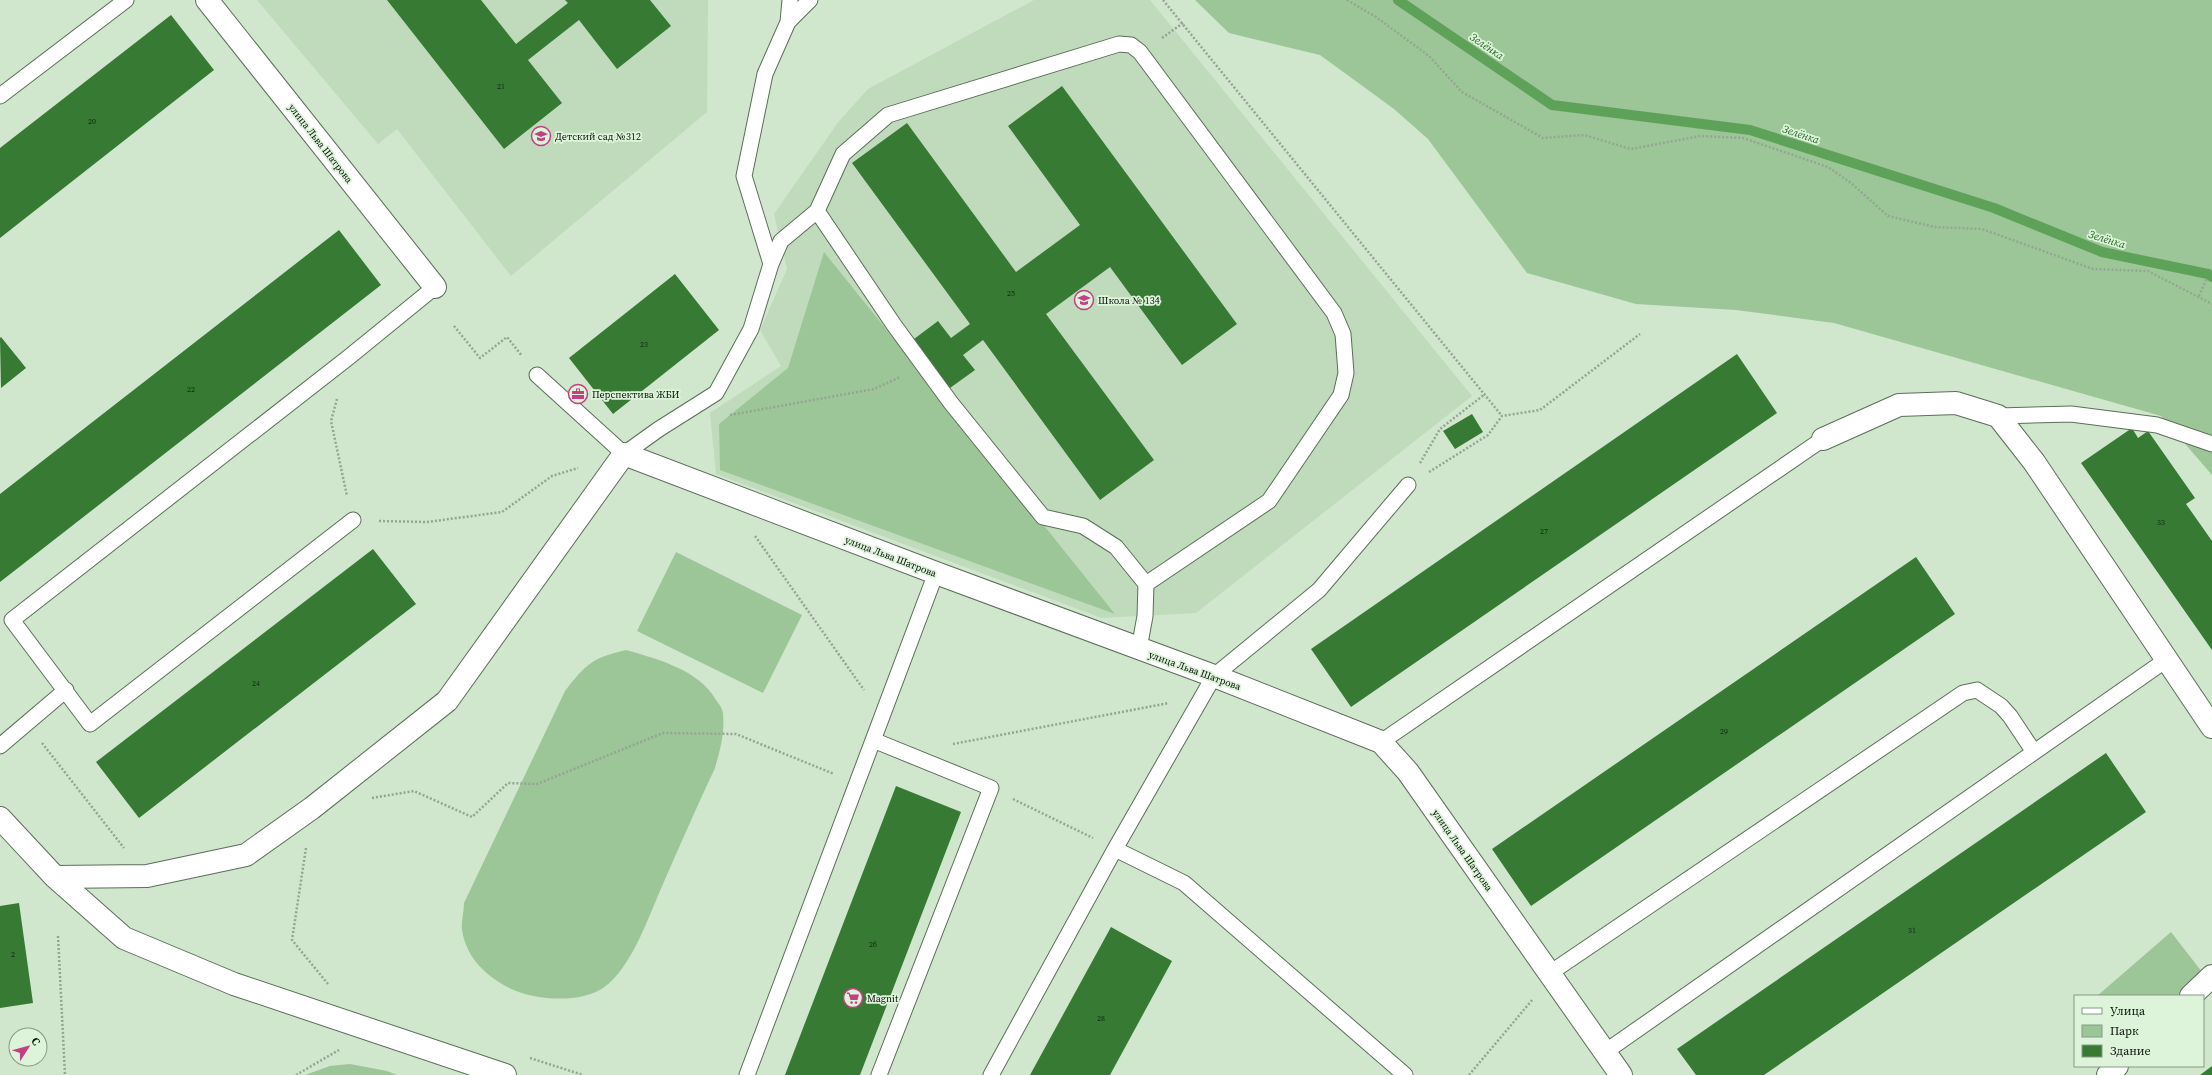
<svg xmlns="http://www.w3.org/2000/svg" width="2212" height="1075" viewBox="0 0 2212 1075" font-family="'Source Serif 4',serif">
  <rect width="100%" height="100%" fill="#d0e6cd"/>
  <path fill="#bfdbbc" d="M257,0H708L707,112L511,276L397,129L378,144Z
    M1034,0H1150L1472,396L1196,613L1102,618L716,474L710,413L781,366L760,330L787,269L774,214L839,121L868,89Z"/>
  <path fill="#9cc698" d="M1195,0H2212V475L2161,416L1834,323L1736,310L1636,304L1527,273L1428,139L1394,109L1320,55L1229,33Z
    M824,252L1115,614L720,470L719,424L788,368Z
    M676,552L802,615L763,693L637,631Z
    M626,650C658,659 699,670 716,700C719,704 723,709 723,714C725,733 720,750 715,768C697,806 680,845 663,884C649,915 632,968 603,988C578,1005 527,1000 502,984C482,972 466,955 462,930C461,922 464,912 464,903L565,691C586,664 592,658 626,650Z
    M2171,932L2202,972L2177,996H2097Z
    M350,1064L387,1071L397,1075H305L330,1066Z"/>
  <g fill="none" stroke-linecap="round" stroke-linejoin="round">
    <path stroke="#5ea259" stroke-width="10" d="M1398,0L1552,105L1750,130L1994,208L2102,252L2208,274L2212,277"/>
  </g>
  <path fill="#377a33" d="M387,0H481L516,44L568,3L565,0H650L671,26L617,69L579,20L528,60L562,103L504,149Z
    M171,15L214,70L0,238V148Z
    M1062,86L1237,324L1182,365L1110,267L1046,314L1154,460L1100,500L983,340L963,355L975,370L950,388L914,339L938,321L951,338L970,324L852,163L907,123L1016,272L1080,225L1008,126Z
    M339,230L381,285L0,582V494Z
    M675,274L719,330L613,414L569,358Z
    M1,337L26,368L1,388L0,338Z
    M1737,354L1777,413L1351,707L1311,649Z
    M1472,414L1483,432L1455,449L1443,431Z
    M2132,428L2138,438L2148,431L2195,498L2186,504L2212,541V650L2081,463Z
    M373,549L416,604L139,818L96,762Z
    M1916,557L1955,614L1531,906L1492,849Z
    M2106,753L2146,812L1764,1075H1696L1677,1049Z
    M896,786L961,812L860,1075H785Z
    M19,903L33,1003L0,1008V906Z
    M1111,927L1172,961L1110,1075H1030Z
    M2212,1066V1075H2200Z"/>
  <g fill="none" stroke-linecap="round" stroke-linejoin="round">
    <defs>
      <path id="lane" d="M788,22L790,0
        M0,96L126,0
        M817,211L894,325L951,403L1043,517L1083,526L1116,547L1146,584
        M771,264L744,176L765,74L788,22L810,0
        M537,375L624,454L659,429L716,393L751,329L771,264L781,241L817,211L843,154L888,115L1119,44L1131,45L1140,52L1334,313L1343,334L1346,373L1341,395L1269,501L1146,584L1145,616L1139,649
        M1998,416L2071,414L2157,425L2212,444
        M353,520L90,724L12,620L349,357L435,287
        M873,740L991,788L879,1075
        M1381,742L1823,439
        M0,746L66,690
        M1115,849L1184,883L1405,1075
        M1550,973L1963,693L1977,690L2001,706L2010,716L2034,752
        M1605,1052L2166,660
        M747,1075L936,573
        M991,1075L1115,849L1214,676L1319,590L1408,485"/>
      <path id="street" d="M207,0L435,287
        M1823,439L1899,405L1956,403L1998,416L2034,462L2212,727
        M0,818L55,877L124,938L234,984L505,1075
        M55,877L147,876L246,855L312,808L447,701L624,454L936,573L1214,676L1381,742L1408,772L1621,1075
        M2191,996L2212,976
        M2108,1075L2117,1066"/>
    </defs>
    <use href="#lane" stroke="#5b6f59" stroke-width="17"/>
    <use href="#street" stroke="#5b6f59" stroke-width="24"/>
    <path stroke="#94a592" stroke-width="2.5" stroke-dasharray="2 2" stroke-linecap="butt" d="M1163,0L1502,416
      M1347,0L1376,17L1429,56L1462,92L1543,138L1584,135L1631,149L1700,136L1743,138L1828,167L1851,183L1888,216L1935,227L1982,229L2093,269L2148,271L2212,304
      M1162,38L1183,23
      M2199,296L2207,278
      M454,326L480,358L507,337L522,356
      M337,399L331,421L347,496
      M730,415L874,389L900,377
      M1420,463L1440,429L1485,394
      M1429,472L1488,435L1502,416L1540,410L1640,334
      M379,521L427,522L502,512L552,476L578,468
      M755,536L864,690
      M42,743L124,848
      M953,744L1169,703
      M372,798L414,791L472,817L508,783L537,784L663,733L736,734L834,774
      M1013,799L1093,838
      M306,848L292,940L328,984
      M58,936L65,1075
      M530,1058L583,1075
      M296,1075L339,1050
      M1469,1075L1533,999"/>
    <use href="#lane" stroke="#fff" stroke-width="15"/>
    <use href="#street" stroke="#fff" stroke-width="22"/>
  </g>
  <defs>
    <symbol id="school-ring" viewBox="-11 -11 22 22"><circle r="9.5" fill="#ddf4da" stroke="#c43f83" stroke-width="1.5"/><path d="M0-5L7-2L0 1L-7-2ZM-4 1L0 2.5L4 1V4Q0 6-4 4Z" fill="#c43f83"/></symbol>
    <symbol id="office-ring" viewBox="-11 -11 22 22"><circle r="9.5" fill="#ddf4da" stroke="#c43f83" stroke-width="1.5"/><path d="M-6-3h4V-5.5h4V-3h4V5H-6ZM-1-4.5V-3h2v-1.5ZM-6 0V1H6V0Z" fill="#c43f83"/></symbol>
    <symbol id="supermarket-ring" viewBox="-11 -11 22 22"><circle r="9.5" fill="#ddf4da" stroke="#c43f83" stroke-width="1.5"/><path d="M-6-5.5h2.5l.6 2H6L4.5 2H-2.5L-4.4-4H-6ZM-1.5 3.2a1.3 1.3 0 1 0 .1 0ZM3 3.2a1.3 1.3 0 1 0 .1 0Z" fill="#c43f83"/></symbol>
  </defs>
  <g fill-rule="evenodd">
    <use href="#school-ring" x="530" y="125" width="22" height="22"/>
    <use href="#school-ring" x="1073" y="289" width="22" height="22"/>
    <use href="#office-ring" x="567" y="383" width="22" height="22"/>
    <use href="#supermarket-ring" x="842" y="987" width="22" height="22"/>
  </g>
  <g text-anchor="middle" stroke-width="3.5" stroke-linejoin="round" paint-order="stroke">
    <g font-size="8" fill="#142b14">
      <text x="501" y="89">21</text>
      <text x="92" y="124">20</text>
      <text x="1011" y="296">25</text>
      <text x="644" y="347">23</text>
      <text x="191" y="392">22</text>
      <text x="2161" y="525">33</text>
      <text x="1544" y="534">27</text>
      <text x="256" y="686">24</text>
      <text x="1724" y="734">29</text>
      <text x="1912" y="933">31</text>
      <text x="873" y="947">26</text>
      <text x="13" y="957">2</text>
      <text x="1101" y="1021">28</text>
    </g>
    <g font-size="10" fill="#091109" stroke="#ddf4da" text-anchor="start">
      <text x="555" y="140">Детский сад №312</text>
      <text x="1098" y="304">Школа № 134</text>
      <text x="592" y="398">Перспектива ЖБИ</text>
      <text x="867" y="1002">Magnit</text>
    </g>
    <g font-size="10" fill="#091109" stroke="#ddf4da">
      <text transform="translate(321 143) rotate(52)" y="4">улица Льва Шатрова</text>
      <text transform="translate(891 556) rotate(21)" y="4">улица Льва Шатрова</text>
      <text transform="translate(1195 670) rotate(20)" y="4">улица Льва Шатрова</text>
      <text transform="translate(1463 850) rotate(55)" y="4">улица Льва Шатрова</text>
    </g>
    <g font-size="11" font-style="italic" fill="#22661f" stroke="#ddf4da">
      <text transform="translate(1487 46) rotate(34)" y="4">Зелёнка</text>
      <text transform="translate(1801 134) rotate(18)" y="4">Зелёнка</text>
      <text transform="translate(2107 239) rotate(17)" y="4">Зелёнка</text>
    </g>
  </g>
  <rect x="2074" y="995" width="130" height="72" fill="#ddf4da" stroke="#889986"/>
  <rect x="2082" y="1008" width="20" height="6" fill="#ffffff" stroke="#889986"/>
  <text x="2110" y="1015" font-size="12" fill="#091109">Улица</text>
  <rect x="2082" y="1025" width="20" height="12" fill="#9cc698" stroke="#889986"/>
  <text x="2110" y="1035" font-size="12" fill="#091109">Парк</text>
  <rect x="2082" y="1045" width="20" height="12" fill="#377a33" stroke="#889986"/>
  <text x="2110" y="1055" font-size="12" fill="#091109">Здание</text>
  <g transform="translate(28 1047) rotate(54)"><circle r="19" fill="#ddf4da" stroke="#889986"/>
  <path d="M0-3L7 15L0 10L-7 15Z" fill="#c43f83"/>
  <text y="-6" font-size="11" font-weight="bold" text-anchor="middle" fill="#091109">С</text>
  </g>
</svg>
